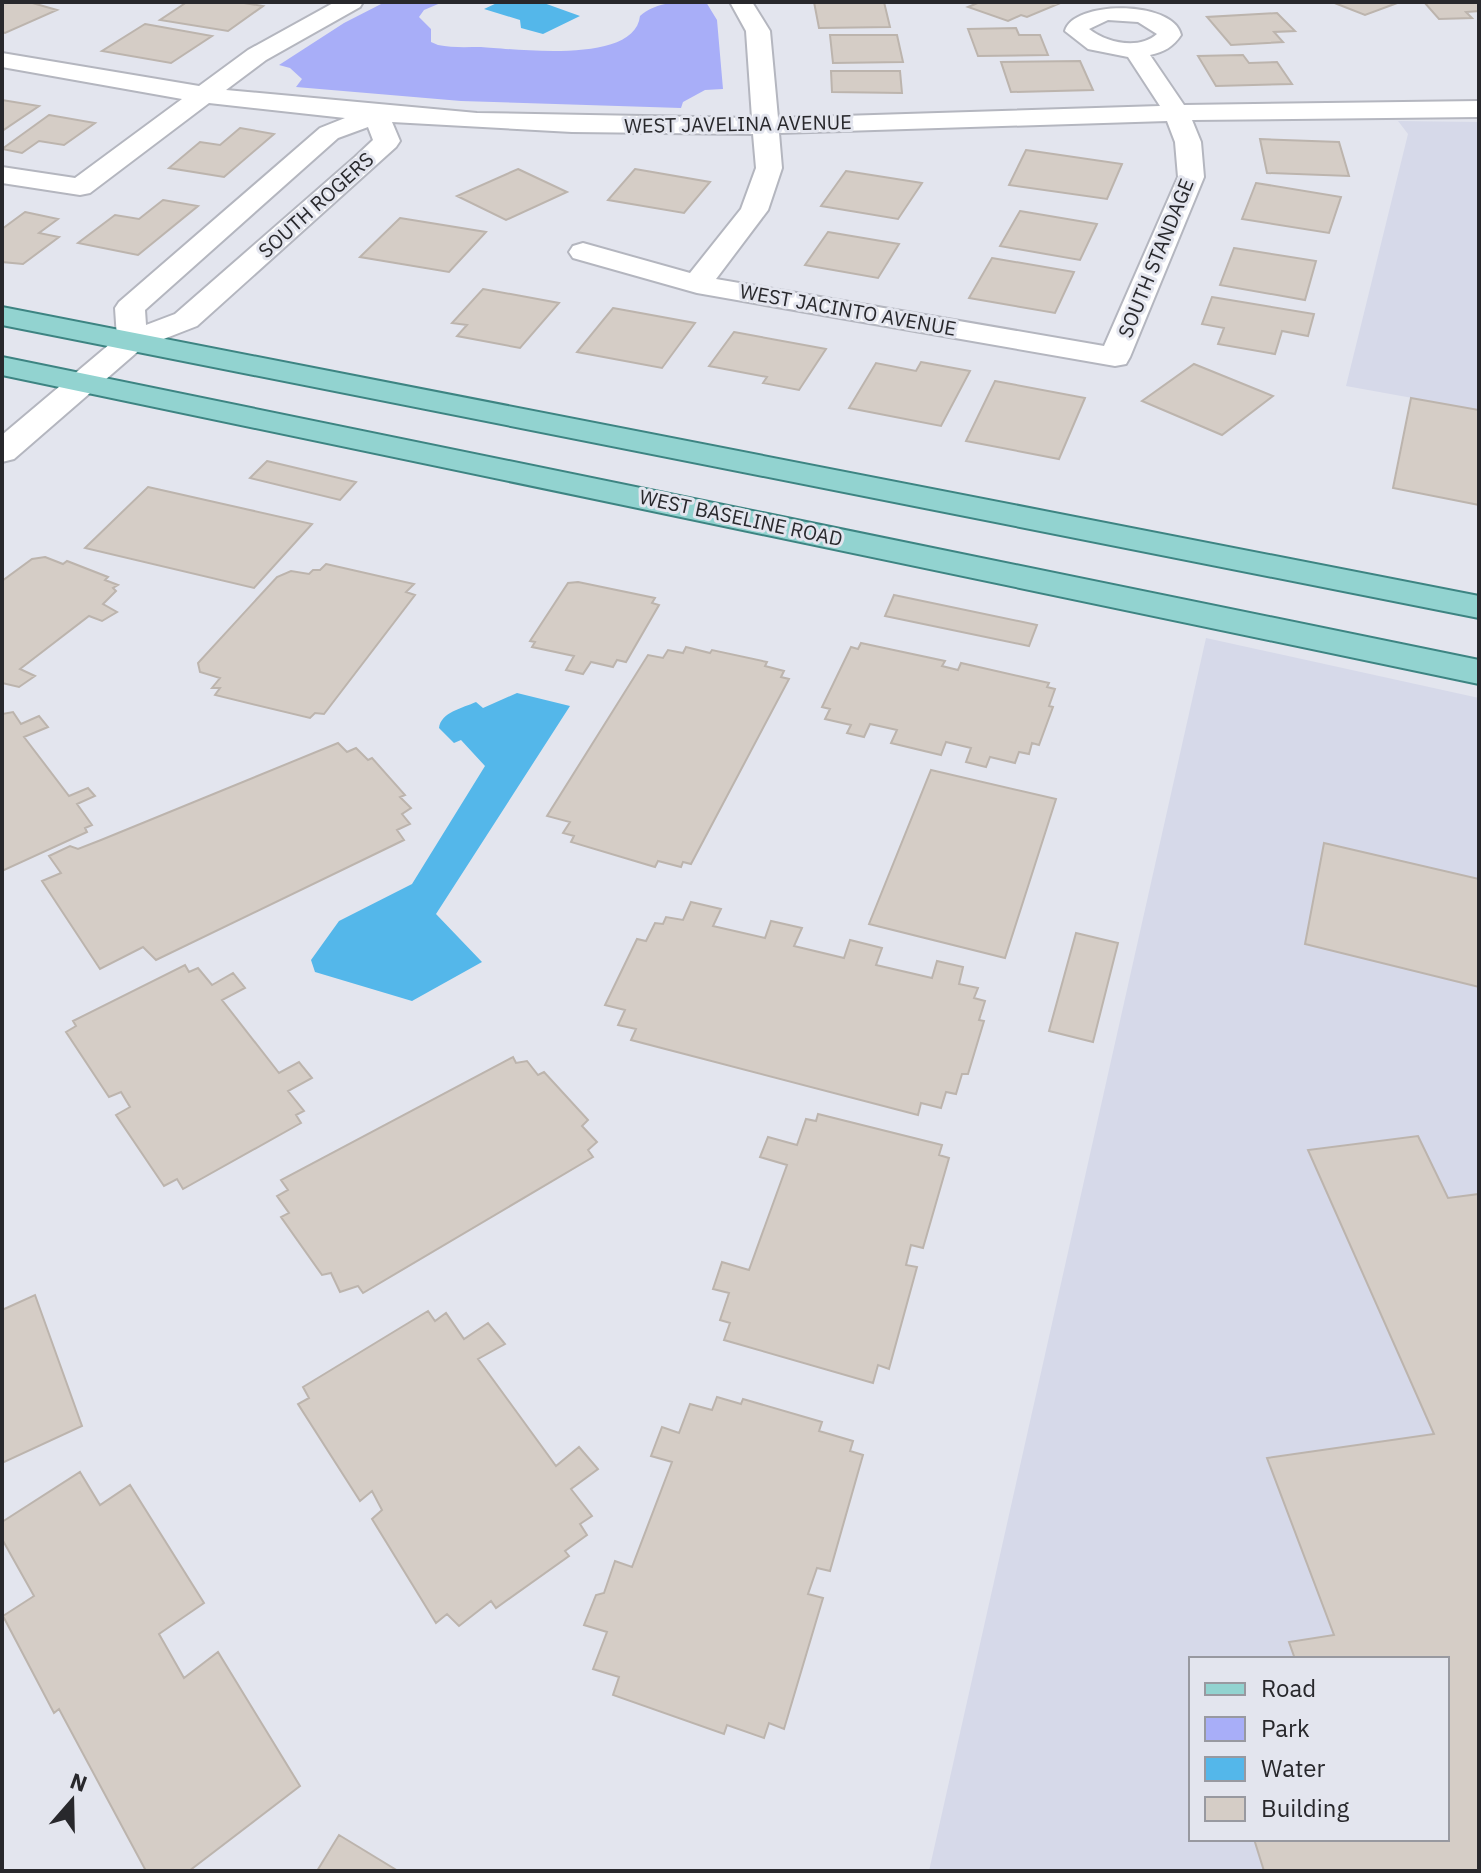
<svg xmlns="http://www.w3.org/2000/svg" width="1481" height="1873" viewBox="0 0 1481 1873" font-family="'IBM Plex Sans',sans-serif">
  <rect width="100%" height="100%" fill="#e3e5ee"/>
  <path fill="#d6d9e9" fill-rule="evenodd" d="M1398,121L1479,122V410L1346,386L1408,134Z
    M1206,638L1479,698V1871H929ZM1191,1659H1447V1839H1191Z"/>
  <path fill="#a8aef8" d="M385,2H443L424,10L419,17L431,29V42L438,45C452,48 467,47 481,47C514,49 635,65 640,16C658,0 682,2 706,2L717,20L723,89L705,90L683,102L681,108L461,101L296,87L302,79L290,68L279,65L344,23Z"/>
  <path fill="#54b7ea" d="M499,2H541L580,16L543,34L521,28L520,20L484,9Z
    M517,693L570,706L436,914L482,962L412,1001L315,972L311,960L339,921L412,884L485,766L461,740L454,743L439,728C441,712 463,708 476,702L483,708Z"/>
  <path fill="#d5cdc6" stroke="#bcb4ad" stroke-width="2" d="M2,2H29L57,10L5,33L2,32Z
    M187,2H238L263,6L228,31L160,20Z
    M814,2H884L890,27L819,28Z
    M980,2H1053L1058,4L1027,17L1021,15L1008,21L968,7Z
    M1332,2H1400L1365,15Z
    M1424,2H1479V11L1466,12L1472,18L1439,19Z
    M1277,13L1295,31L1274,32L1283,42L1231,45L1207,17Z
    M145,24L212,36L171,63L102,51Z
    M1016,28L1019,35H1040L1048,55L978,56L968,29Z
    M830,35H897L903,62L833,63Z
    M1243,55L1249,63L1277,62L1292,84L1216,86L1198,56Z
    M1080,61L1093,90L1011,92L1001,62Z
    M831,71H900L902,93L832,92Z
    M2,100L39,106L2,131Z
    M49,115L95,123L64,145L39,141L22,153L2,149Z
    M240,128L274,134L224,177L169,168L200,142L220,145Z
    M1260,139L1339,142L1349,176L1267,173Z
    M1026,150L1122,164L1107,199L1009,185Z
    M518,169L567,192L506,220L457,196Z
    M635,169L710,182L684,213L608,200Z
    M846,171L922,183L898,219L821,206Z
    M1256,183L1341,197L1329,233L1242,219Z
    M163,200L198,206L138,255L78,243L115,215L139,219Z
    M1020,211L1097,224L1080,260L1000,246Z
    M25,212L58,219L39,233L59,237L23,264L2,262V229Z
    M400,218L486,232L449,272L360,257Z
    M828,232L899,244L878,278L805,265Z
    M1234,248L1316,261L1305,300L1220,285Z
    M992,258L1074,272L1055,313L969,298Z
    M483,289L559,303L520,348L457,336L467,325L452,323Z
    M1212,297L1314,314L1308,336L1282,331L1275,354L1218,344L1224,328L1202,324Z
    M613,308L695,323L662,368L577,352Z
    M734,332L826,349L799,390L763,383L767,377L709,366Z
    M921,362L970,371L941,426L849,408L876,363L916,371Z
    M1194,364L1273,396L1222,435L1142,401Z
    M995,381L1085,398L1059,459L966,441Z
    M1411,398L1479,410V505L1393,488Z
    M267,461L356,482L340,500L250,478Z
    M148,487L312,524L254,588L85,548Z
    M45,557L63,564L67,561L108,577L105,580L118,585L113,588L116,591L103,604L117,612L102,621L89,616L20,669L35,676L19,687L2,683V581L32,559Z
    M326,564L414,584L406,592L415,595L324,714L315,713L310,718L215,695L220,688H212L220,678L200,672L198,663L277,577L291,571L309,574L313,570H320Z
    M578,582L655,598L652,603L659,605L626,662L617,660L613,667L591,662L583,674L566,670L574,656L532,647L535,642L530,641L568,583Z
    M894,595L1037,625L1029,646L885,616Z
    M861,643L945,661L942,666L958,670L961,663L1049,683L1047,687L1055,689L1049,706L1053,707L1039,745L1032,743L1029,754L1019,752L1015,763L990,757L986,767L966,762L971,748L946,742L941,755L891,743L897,730L870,724L864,737L847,733L851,725L825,719L830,709L822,707L851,647L858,649Z
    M686,647L710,653L712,650L767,662L765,666L784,671L781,677L789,679L691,864L683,862L681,867L658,861L655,867L571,842L574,836L563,833L570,822L547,816L648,655L663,658L668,650L683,653Z
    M13,712L21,724L39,716L48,727L24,737L69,796L88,788L95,796L77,804L92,825L85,828L87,832L2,871V714Z
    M338,743L347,752L356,748L368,760L372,758L405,795L400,797L411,808L402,814L410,824L397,830L404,840L156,960L143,947L100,969L42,881L61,873L49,856L70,846L78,849L101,840Z
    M931,770L1056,799L1005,958L869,924Z
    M1324,843L1479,879V987L1305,944Z
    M691,902L721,909L713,926L765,938L771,921L802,928L794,946L844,958L850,940L882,948L876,965L932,978L937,961L963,967L959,984L978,988L974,998L985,1001L979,1020L984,1021L968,1074H962L956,1094L946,1092L941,1108L921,1103L918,1115L631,1040L636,1029L618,1025L625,1010L605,1005L637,939L646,941L655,923L663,924L666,917L683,920Z
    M1076,933L1118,943L1093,1042L1049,1031Z
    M185,965L189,972L198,968L212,985L233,973L245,988L222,1000L279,1073L299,1062L312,1078L288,1091L304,1111L296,1115L301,1123L183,1189L177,1179L164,1186L116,1115L130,1107L121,1092L109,1097L66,1032L76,1026L73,1021Z
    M513,1057L516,1063L527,1061L538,1075L544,1072L588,1120L582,1126L597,1142L588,1150L593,1157L363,1293L358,1286L340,1292L331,1273L322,1275L281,1217L289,1213L277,1196L288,1190L281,1180Z
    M818,1114L942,1145L939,1155L949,1158L923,1248L911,1245L906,1265L917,1267L889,1369L878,1365L873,1383L724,1340L730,1323L720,1320L729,1293L713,1289L722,1262L749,1270L787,1165L760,1157L768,1137L797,1145L806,1119L816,1121Z
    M1418,1136L1448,1198L1479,1194V1871H1264L1254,1839H1447V1659H1295L1289,1642L1334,1635L1267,1458L1434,1434L1308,1150Z
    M35,1295L82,1426L2,1463V1310Z
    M428,1311L435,1321L446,1313L464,1339L488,1323L505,1344L478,1359L556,1466L579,1447L598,1469L571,1489L592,1516L580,1524L587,1535L565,1551L569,1556L496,1608L491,1601L459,1626L447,1614L436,1623L372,1519L382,1510L372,1491L360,1501L298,1404L309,1398L303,1387Z
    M717,1397L741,1404L743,1399L822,1422L819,1431L853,1441L850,1451L863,1455L830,1571L817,1568L808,1594L823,1598L784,1729L769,1723L764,1738L727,1725L724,1734L613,1695L619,1677L593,1669L607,1632L584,1625L596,1595L604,1593L615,1561L632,1567L672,1462L651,1456L662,1427L679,1433L690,1404L712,1410Z
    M80,1472L100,1505L130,1485L204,1603L159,1634L184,1678L218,1652L300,1786L189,1871H146L59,1709L54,1713L3,1616L34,1596L2,1539V1522Z
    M339,1835L398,1871H317Z"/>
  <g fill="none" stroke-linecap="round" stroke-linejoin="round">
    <defs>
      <path id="minor" d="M335,2H363L360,7L266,60L226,90L477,113L752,118L746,31L730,2H752L770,31L778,118L1160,106L1128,57L1088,49L1065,31C1073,0 1174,0 1181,35C1173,47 1164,52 1150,55L1184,105L1479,101V117L1192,120L1201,142L1204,177L1130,357L1126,364L1115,366L697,293L573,258L569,252L573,246L583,243L690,273L741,209L756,168L753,134L572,132L392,122L400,141L396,147L197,326L143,347L14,459L2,462V435L117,338L115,308L119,302L320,128L345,118L209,103L90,193L80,195L2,183V167L75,178L182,99L2,67V53L199,86L248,50ZM1108,20L1138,22L1157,34C1139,50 1107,43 1089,29ZM1167,121L1175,142L1178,177L1104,346L716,279L768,210L782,168L779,133ZM368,127L373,140L355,157L175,314L146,325L145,310L338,138Z"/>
      <path id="major" d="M2,307L1479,596V618L2,325Z
        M2,357L1479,660V684L2,375Z"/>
    </defs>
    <use href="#minor" stroke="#b4b6bf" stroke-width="4"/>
    <use href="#major" stroke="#3d8482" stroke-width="4"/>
    <use href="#minor" fill="#fff" fill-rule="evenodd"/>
    <use href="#major" fill="#92d3d0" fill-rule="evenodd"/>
  </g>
  <g text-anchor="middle" stroke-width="6" stroke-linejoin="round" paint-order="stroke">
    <g font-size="20" fill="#28282c" stroke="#e3e5ee">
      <text transform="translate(738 124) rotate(-1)" y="7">WEST JAVELINA AVENUE</text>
      <text transform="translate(316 205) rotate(-42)" y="7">SOUTH ROGERS</text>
      <text transform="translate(1156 258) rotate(-68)" y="7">SOUTH STANDAGE</text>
      <text transform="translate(848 310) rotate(10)" y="7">WEST JACINTO AVENUE</text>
      <text transform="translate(741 518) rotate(12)" y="7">WEST BASELINE ROAD</text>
    </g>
  </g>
  <rect width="1481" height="1873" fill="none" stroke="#28282c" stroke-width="8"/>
  <rect x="1189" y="1657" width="260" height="184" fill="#e3e5ee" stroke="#9899a0" stroke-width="2"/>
  <rect x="1205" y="1683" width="40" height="12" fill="#92d3d0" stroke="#9899a0" stroke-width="2"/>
  <text x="1261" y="1697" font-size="24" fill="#28282c">Road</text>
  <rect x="1205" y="1717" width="40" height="24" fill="#a8aef8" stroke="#9899a0" stroke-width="2"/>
  <text x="1261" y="1737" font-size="24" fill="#28282c">Park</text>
  <rect x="1205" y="1757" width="40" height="24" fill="#54b7ea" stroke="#9899a0" stroke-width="2"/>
  <text x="1261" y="1777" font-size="24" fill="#28282c">Water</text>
  <rect x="1205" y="1797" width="40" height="24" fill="#d5cdc6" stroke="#9899a0" stroke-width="2"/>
  <text x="1261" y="1817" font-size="24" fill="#28282c">Building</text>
  <g transform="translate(72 1801) rotate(20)" stroke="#e3e5ee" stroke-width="6" paint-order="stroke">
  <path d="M0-6L14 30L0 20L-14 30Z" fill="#28282c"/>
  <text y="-12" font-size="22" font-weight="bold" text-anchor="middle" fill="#28282c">N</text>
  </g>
</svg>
